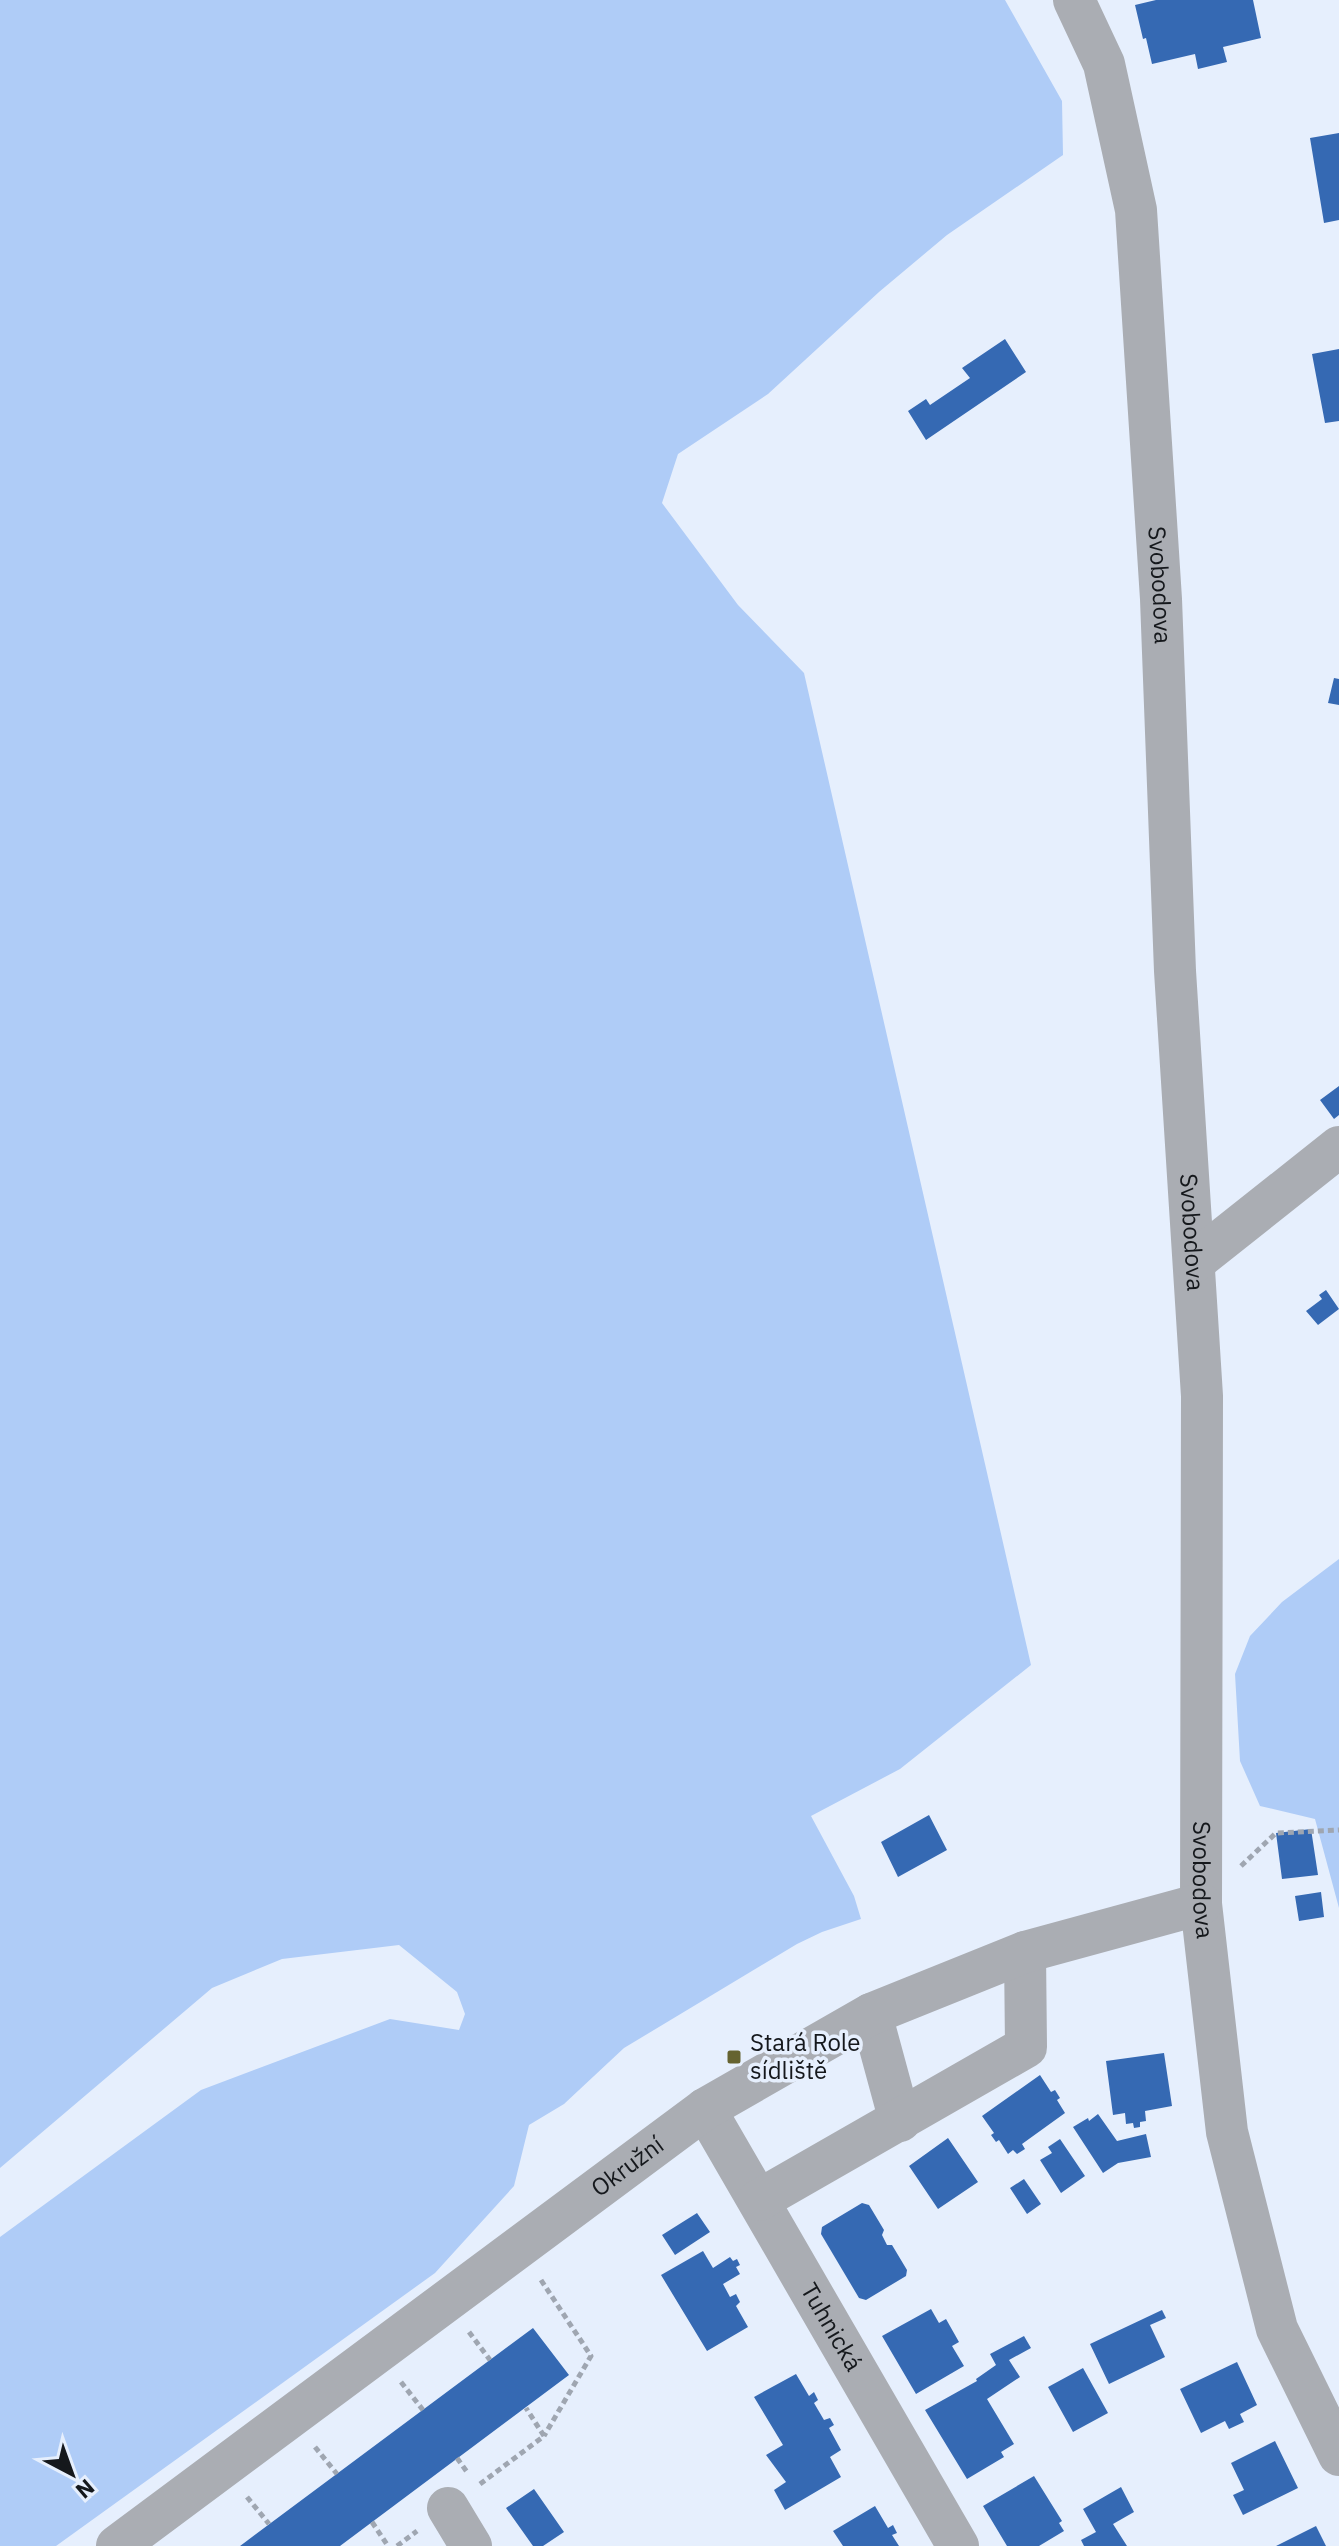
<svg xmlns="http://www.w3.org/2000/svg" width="1339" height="2546" viewBox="0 0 1339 2546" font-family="'IBM Plex Sans',sans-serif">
  <rect width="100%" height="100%" fill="#e6effd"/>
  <path fill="#afccf7" d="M0,0H1005L1062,101L1063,155L947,235L879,292L768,394L678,454L662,503L738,605L804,673L1031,1665L900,1769L811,1816L854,1896L861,1919L822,1932L797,1944L624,2048L564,2104L529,2125L514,2186L435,2273L56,2546H0V2237L201,2090L390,2019L459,2030L465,2014L457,1992L399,1945L282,1959L212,1988L0,2168Z
    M1339,1559V1908L1315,1819L1260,1806L1240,1761L1235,1674L1250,1636L1282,1602Z"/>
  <path fill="#3569b3" d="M1156,0H1253L1261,38L1223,47L1227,62L1198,69L1195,54L1152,64L1146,38L1143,39L1135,5Z
    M1339,133V220L1324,223L1310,138Z
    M1005,339L1026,372L926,440L908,411L926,399L930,405L970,378L962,368Z
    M1339,349V421L1325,423L1312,354Z
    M1334,678L1339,679V705L1328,703Z
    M1339,1086V1115L1334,1119L1320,1100Z
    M1326,1290L1339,1309L1318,1325L1306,1311L1322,1299L1319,1295Z
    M929,1815L947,1850L898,1877L881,1842Z
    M1311,1829L1318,1875L1282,1879L1276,1833Z
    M1321,1892L1324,1917L1299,1921L1295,1896Z
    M1164,2053L1172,2106L1145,2111L1146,2121L1140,2122V2127L1134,2128L1133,2123L1126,2124L1125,2113L1113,2115L1106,2061Z
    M1040,2075L1051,2092L1055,2090L1060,2098L1057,2100L1065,2113L1022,2144L1025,2149L1017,2154L1013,2150L1008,2154L999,2140L996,2142L991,2135L994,2133L982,2116Z
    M1098,2114L1117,2141L1146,2134L1151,2157L1118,2163L1103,2173L1073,2127L1088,2118L1089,2121Z
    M948,2138L978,2182L938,2209L909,2166Z
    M1060,2139L1085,2176L1061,2193L1040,2160L1052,2153L1048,2147Z
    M1024,2179L1041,2204L1027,2214L1010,2188Z
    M862,2203L869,2205L884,2230L882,2235L887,2245H892L907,2270L906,2276L866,2300L859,2298L821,2234L822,2227Z
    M697,2213L710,2232L675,2255L662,2235Z
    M703,2251L713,2268L730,2257L733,2261L737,2259L740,2265L736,2267L740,2274L723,2284L730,2297L736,2294L740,2302L736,2306L748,2327L707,2351L661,2275Z
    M931,2309L939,2323L946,2319L959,2342L952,2346L964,2366L916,2394L882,2336Z
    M1162,2310L1166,2318L1150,2325L1165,2357L1109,2384L1090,2344Z
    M533,2328L569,2375L340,2546H240Z
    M1024,2336L1031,2348L1009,2360L1020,2377L987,2399L1014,2444L1001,2452L1004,2457L967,2479L925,2410L977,2381L976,2379L996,2365L990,2354Z
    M1237,2362L1257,2405L1240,2414L1244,2422L1229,2429L1225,2421L1201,2433L1180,2389Z
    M1083,2368L1108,2413L1073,2432L1048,2387Z
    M796,2374L809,2396L814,2392L818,2400L814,2403L824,2420L830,2418L834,2425L829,2428L841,2450L830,2457L841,2477L785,2510L774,2490L786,2482L766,2455L783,2445L754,2397Z
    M1275,2441L1298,2488L1243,2515L1233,2495L1244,2490L1231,2463Z
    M1034,2476L1062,2521L1059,2523L1064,2531L1039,2546H1007L983,2506Z
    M1121,2487L1134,2512L1113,2524L1127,2546H1084L1081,2540L1096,2532L1083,2509Z
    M534,2489L564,2532L543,2546H533L506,2508Z
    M875,2506L888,2528L893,2525L897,2533L892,2535L899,2546H843L833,2531Z
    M1316,2526L1326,2546H1276Z"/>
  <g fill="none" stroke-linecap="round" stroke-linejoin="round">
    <path stroke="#9fa6b1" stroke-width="5" stroke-dasharray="6 4" stroke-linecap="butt" d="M1241,1866L1276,1833L1339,1830
      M541,2280L591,2356L544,2436
      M469,2332L490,2360
      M401,2382L423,2410
      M315,2447L337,2474
      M457,2458L467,2472
      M480,2484L544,2436L526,2408
      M247,2497L269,2524
      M372,2522L388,2546
      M397,2546L417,2531"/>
    <g stroke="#aaadb3" stroke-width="42">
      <path id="s1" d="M1074,0L1104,64L1136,210L1161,599L1175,971L1202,1396L1201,1904L1227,2132L1277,2329L1339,2455"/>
      <path d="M1194,1262L1339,1147"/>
      <path d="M871,2014L900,2121"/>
      <path id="s2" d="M705,2109L958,2546"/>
      <path d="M759,2200L1026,2047L1025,1952"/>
      <path d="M448,2508L471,2546"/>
      <path id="s3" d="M117,2546L705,2109L871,2014L1025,1952L1201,1904"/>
    </g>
  </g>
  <rect fill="#656330" stroke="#e6effd" stroke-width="3" x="726" y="2049" width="16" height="16" rx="4"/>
  <g text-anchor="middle" stroke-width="7" stroke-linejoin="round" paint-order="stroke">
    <g font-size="24" fill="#15181c" stroke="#e6effd">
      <text dy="8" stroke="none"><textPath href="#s1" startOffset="596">Svobodova</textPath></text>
      <text dy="8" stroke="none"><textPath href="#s1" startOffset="1244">Svobodova</textPath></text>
      <text dy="8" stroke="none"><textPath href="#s1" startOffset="1892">Svobodova</textPath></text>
      <text dy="8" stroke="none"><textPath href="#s3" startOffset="636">Okružní</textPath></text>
      <text dy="8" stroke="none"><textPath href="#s2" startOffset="252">Tuhnická</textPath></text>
    </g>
    <g font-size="24" fill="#15181c" stroke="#e6effd" text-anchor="start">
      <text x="750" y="2051">Stará Role<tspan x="750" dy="28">sídliště</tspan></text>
    </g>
  </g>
  <g transform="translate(72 2474) rotate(139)" stroke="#e6effd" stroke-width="6" paint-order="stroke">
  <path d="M0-6L14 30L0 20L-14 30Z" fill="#15181c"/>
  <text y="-12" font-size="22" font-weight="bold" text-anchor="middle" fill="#15181c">N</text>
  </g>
</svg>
